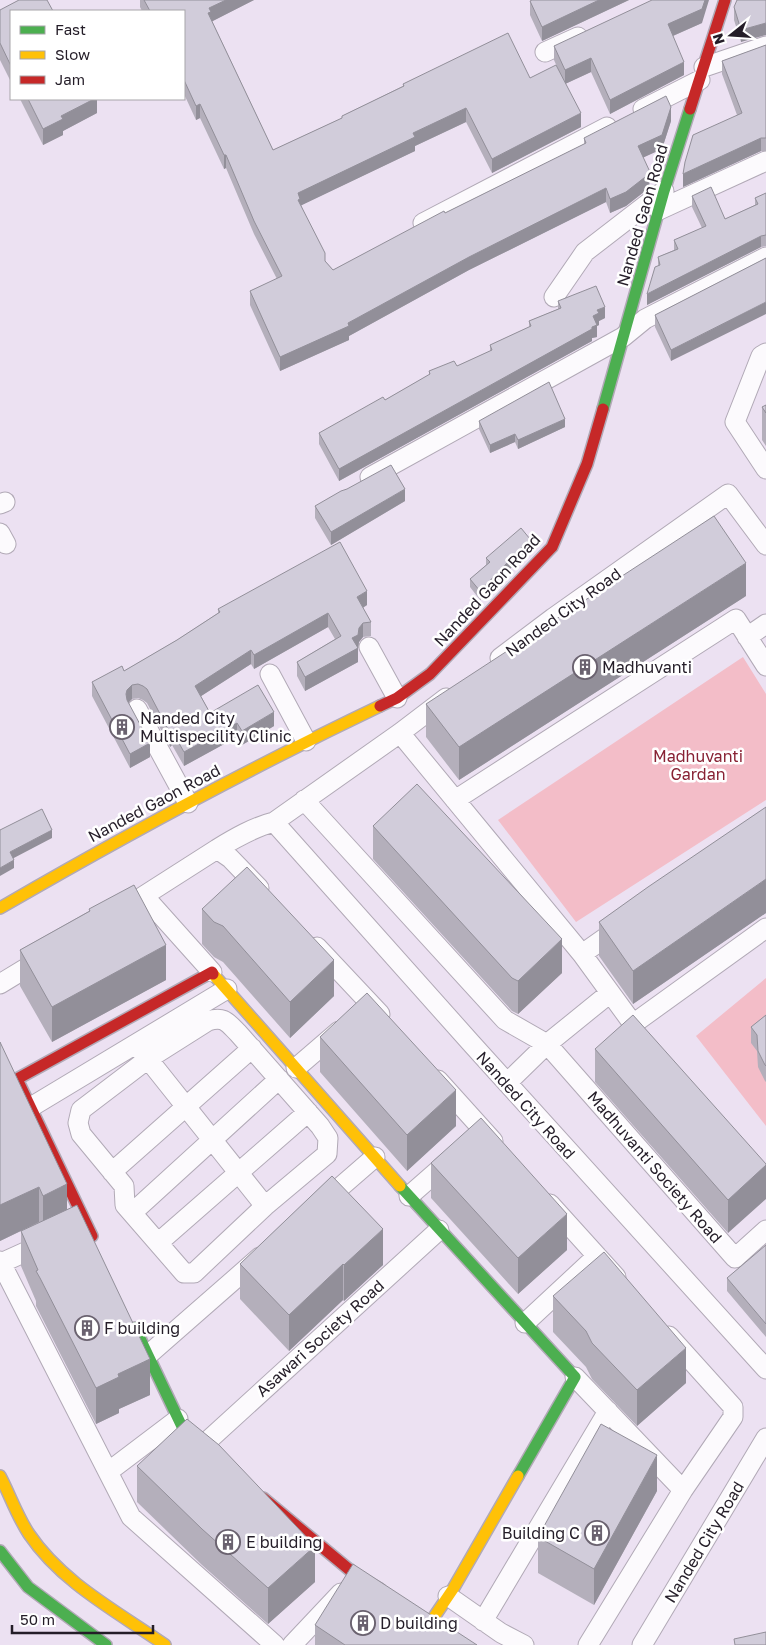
<svg xmlns="http://www.w3.org/2000/svg" width="766" height="1645" viewBox="0 0 766 1645" font-family="'Golos Text',sans-serif">
  <rect width="100%" height="100%" fill="#ece1f2"/>
  <path fill="#f3bdc8" d="M743,657L766,694V800L576,922L498,820Z
    M766,978V1126L696,1036Z"/>
  <g fill="none" stroke-linecap="round" stroke-linejoin="round">
    <defs>
      <path id="street" d="M545,52L578,37
        M704,67L766,46
        M643,109L700,80
        M659,210L766,161
        M423,223L607,127
        M554,297L585,252L664,191
        M766,353L761,356L735,422L766,469
        M370,477L623,337L645,319L766,257
        M0,504L5,502
        M0,533L6,544
        M747,637L766,624
        M369,647L397,698
        M500,658L553,618L728,494L766,545
        M270,674L306,741
        M137,709L188,803
        M400,733L582,954
        M304,800L505,1020L547,1044L735,1258L766,1230
        M455,800L736,619L766,666
        M274,822L471,1043L766,1369
        M217,849C235,838 254,827 274,822L400,733L446,698
        M144,896L212,972
        M120,911L217,849L230,858L259,888
        M619,928L582,954L633,1024L766,928
        M317,947L380,1014
        M0,984L41,959
        M136,1044L148,1059L265,1206L194,1273H184L125,1205L124,1186L81,1134L78,1123L81,1110L148,1059L208,1021C224,1016 227,1022 238,1033L320,1126L328,1138L327,1154L265,1206
        M296,1068L339,1031
        M438,1080L493,1141
        M507,1083L547,1044L610,993
        M31,1107L227,989
        M112,1172L252,1048
        M409,1196L449,1161
        M322,1203L375,1157
        M550,1204L616,1277
        M132,1213L279,1079
        M158,1243L308,1112
        M0,1261L131,1517L275,1645
        M1,1263L43,1244
        M525,1323L597,1256
        M669,1336L733,1407V1417L683,1490
        M148,1355L260,1257
        M575,1377L683,1490L588,1645
        M201,1447L439,1230
        M108,1472L178,1419
        M448,1596L501,1633L524,1645
        M483,1621L608,1411
        M292,1645L341,1593
        M642,1645L766,1438"/>
      <path id="fast" d="M603,409L664,191L690,109
        M400,1186L575,1377L518,1476
        M135,1328L185,1433L206,1451
        M0,1551L28,1587L106,1645"/>
      <path id="slow" d="M0,908C124,836 250,768 380,706
        M213,974L400,1186
        M0,1476C10,1495 17,1516 29,1534C62,1583 118,1612 165,1645
        M432,1620L453,1589L518,1476"/>
      <path id="jam" d="M690,109L725,0
        M380,706L397,698L430,674L552,547L587,464L603,409
        M92,1236L17,1079L212,972L213,974
        M263,1498L357,1576L380,1589"/>
    </defs>
    <use href="#street" stroke="#b1a9b6" stroke-width="21"/>
    <use href="#fast" stroke="#b1a9b6" stroke-width="14"/>
    <use href="#slow" stroke="#b1a9b6" stroke-width="14"/>
    <use href="#jam" stroke="#b1a9b6" stroke-width="14"/>
    <use href="#street" stroke="#fcfafd" stroke-width="19"/>
    <use href="#fast" stroke="#4caf50" stroke-width="11"/>
    <use href="#slow" stroke="#ffc107" stroke-width="11"/>
    <use href="#jam" stroke="#c62828" stroke-width="11"/>
  </g>
  <path fill="#b4afbb" d="M140,0H254L212,21L273,150L342,118V116L403,86V84L530,78H562L554,60V46L702,23L673,36L684,75L610,114L591,72L565,84L581,127L492,173L466,122L415,146V151L301,205L325,261L333,270L445,213L584,144V138L671,121L662,149L643,157L650,186L649,188L626,206L610,213L606,202L469,270L349,336V340L280,371L250,305V291L277,279L254,234L226,168L224,169L200,118L196,120L184,94V11H142L140,7Z
    M629,0L542,41L530,15V1Z
    M766,0L741,42L734,20V7Z
    M0,10L11,11V82L0,60Z
    M766,45V151H761L683,187L737,115L722,74V61Z
    M20,99H97V113L63,131V135L43,145Z
    M766,193V246L761,247L647,305L658,266V257L674,250V240L702,228L692,207V196L725,219L755,205V198Z
    M766,258L671,361L655,327V315Z
    M558,301L605,318L599,321V325L597,326V337L592,338V341L339,481L319,444V433L385,400L429,375V371L457,366L490,351V345L529,327V321L558,309Z
    M766,405V446L762,440V407Z
    M479,421L565,427L518,449L515,442L490,453L479,429Z
    M405,501L331,545L315,518V506Z
    M530,548L480,600L470,587V579L486,565V558Z
    M746,596L459,780L426,737V704Z
    M367,605L363,608L371,622V636L363,637L359,642L358,649V662L305,691L297,676V662L335,639L328,627L254,669L251,664L201,696L210,713L274,726L242,745L237,737L184,766L172,745L170,747L147,703L143,700L138,698L132,699L128,703L150,757L130,768L92,696V682L124,671L177,640L218,613V609Z
    M766,807V913L633,1004L599,956V922Z
    M373,826L562,973L518,1014L512,1011L373,859Z
    M89,909L166,980L52,1042L20,986V950L89,911Z
    M202,909L334,996L290,1038L223,962L214,957L202,944Z
    M766,1015V1082L765,1081L758,1067L757,1051L751,1043V1027Z
    M320,1037L456,1126L407,1171L320,1072Z
    M0,1042L67,1209L150,1395L119,1409V1413L96,1424L36,1306V1301L21,1266V1231L0,1241Z
    M595,1049L766,1164L728,1233L595,1082Z
    M431,1163L567,1250L518,1294L431,1198Z
    M332,1176L383,1265L344,1301L343,1300L289,1351L240,1299V1264Z
    M766,1245V1337L727,1291V1278Z
    M553,1296L686,1383L637,1426L592,1379L586,1367L553,1332Z
    M137,1466L315,1582L268,1624L202,1565L137,1502Z
    M657,1491L594,1605L538,1573V1537Z
    M315,1625L477,1645H315Z"/>
  <path fill="#928f99" d="M226,0H254L211,22L208,13L209,8Z
    M599,0H629L542,41V27Z
    M705,0H709L702,23L668,38V24Z
    M766,23V35L741,42V30Z
    M591,58V72L565,84V70Z
    M684,62V75L610,114V100Z
    M94,99H97V113L63,131V135L43,145V129L61,116Z
    M200,104V118L196,120V106Z
    M671,107V121L662,149L638,160V146Z
    M466,108V122L415,146V151L300,206L298,214V193L413,133Z
    M581,113V127L492,173V159Z
    M761,138V151L683,187V174Z
    M224,155H226V168L224,169Z
    M650,172L649,188L626,206L610,213V199Z
    M606,188V202L469,270L349,336V340L280,371V357L348,323L469,257Z
    M761,236V247L647,305V294Z
    M766,302V314L671,361V350Z
    M605,307V318L599,321V325L597,326V337L592,338V341L339,481V469L593,316L597,310Z
    M565,419V427L518,449V440Z
    M515,434V442L490,453V445Z
    M405,489V501L331,545V532Z
    M530,539V548L480,600V591Z
    M746,563V596L459,780V747Z
    M367,591V605L357,611V597Z
    M328,613V627L254,669V655Z
    M363,623V637L359,642L358,649V662L305,691V677L352,638L359,628Z
    M251,650V664L195,700V686Z
    M132,685V699L127,704L126,694L127,690Z
    M274,712V726L242,745V731Z
    M237,723V737L184,766V752Z
    M172,731V745L170,747V733Z
    M150,743V757L130,768V754Z
    M52,830V838L10,860V852Z
    M14,860V868L0,876V868Z
    M766,879V913L633,1004V971Z
    M562,939V973L518,1014V981Z
    M166,945V980L52,1042V1007Z
    M334,960V996L290,1038V1002Z
    M456,1090V1126L407,1171V1135Z
    M766,1165V1199L728,1233V1200Z
    M67,1184V1220L43,1231V1196Z
    M39,1187V1222L0,1241V1205Z
    M567,1214V1250L518,1294V1258Z
    M383,1229V1265L344,1301V1265Z
    M343,1264V1300L289,1351V1315Z
    M686,1348V1383L637,1426V1390Z
    M150,1359V1395L119,1409V1413L96,1424V1388L118,1374Z
    M657,1455V1491L594,1605V1569Z
    M315,1546V1582L268,1624V1588Z"/>
  <path fill="#d1ccda" stroke="#928f99" d="M19,0H47L53,11H11V66L0,43V10Z
    M144,0H226L209,8L211,12L208,13L273,150L342,118V116L404,86L403,84L508,33L530,78L556,65L581,113L492,159L466,108L413,133L415,137L298,193L300,199L298,200L325,253V261L333,270L444,211L445,213L586,143L584,138L666,96L671,107L662,135L638,146L650,172L649,174L626,192L610,199L606,188L469,257L348,323L349,326L280,357L250,291L282,276L254,221L226,155H224L200,104L196,106L184,80V11H150Z
    M532,0H599L542,27L530,1Z
    M652,0H705L702,9L668,24L684,62L610,100L591,58L565,70L554,46Z
    M737,0H766V23L741,30L734,7Z
    M766,45V138H761L683,174L685,162L693,135L742,113L722,61Z
    M28,99H94L61,116L63,119L43,129Z
    M711,187L725,219L758,204L755,198L766,193V235L761,236L647,294L655,267L660,265L658,257L678,249L674,240L706,226L692,196Z
    M766,258V302L671,350L655,315Z
    M596,286L605,307L597,310L599,313L593,316L597,325L592,327V329L339,469L319,433L383,397L385,400L430,374L429,371L454,361L457,366L492,350L490,345L531,326L529,321L561,308L558,301Z
    M549,382L565,419L518,440L515,434L490,445L479,421Z
    M766,405V413L762,407Z
    M391,465L405,489L331,532L315,506L341,491L347,489Z
    M714,516L746,563L459,747L426,704Z
    M521,528L530,539L480,591L470,579L490,562L486,558Z
    M340,542L367,591L357,597L371,622L363,623L359,628L358,635L352,638L358,648L305,677L297,662L341,636L328,613L254,655L251,650L195,686L210,713L258,685L274,712L242,731L237,723L184,752L172,731L170,733L147,689L143,686L138,684L132,685L127,690L126,694L127,700L150,743L130,754L92,682L122,666L124,671L177,640L220,612L218,609Z
    M417,784L562,939L518,981L512,978L373,826Z
    M766,807V879L633,971L599,922L648,887Z
    M42,809L52,830L10,852L14,860L0,868V830Z
    M247,867L334,960L290,1002L223,926L214,922L202,909Z
    M134,885L166,945L52,1007L20,950L90,911L89,909Z
    M367,993L456,1090L407,1135L320,1037Z
    M633,1015L766,1164V1165L728,1200L595,1049Z
    M766,1015V1066L765,1065L758,1051L757,1035L751,1027Z
    M0,1042L67,1184L43,1196L39,1187L0,1205Z
    M481,1118L567,1214L518,1258L431,1163Z
    M332,1176L383,1229L344,1265L343,1264L289,1315L240,1264Z
    M77,1205L150,1359L118,1374L119,1377L96,1388L40,1278L36,1271L38,1270L21,1231Z
    M766,1245V1324L727,1278Z
    M604,1252L686,1348L637,1390L592,1343L586,1331L553,1296Z
    M187,1419L219,1445L315,1546L268,1588L202,1529L137,1466Z
    M601,1424L657,1455L594,1569L538,1537Z
    M353,1564L477,1645H345L315,1625Z
    M766,1632V1645H735L734,1639Z"/>
  <defs>
    <symbol id="building-ring" viewBox="-11 -11 22 22"><circle r="9.5" fill="#fff" stroke="#6a626f" stroke-width="1.5"/><path d="M-4-6H4V6H1V3H-1V6H-4ZM-2.5-4.3h1.7v1.8h-1.7ZM.8-4.3h1.7v1.8H.8ZM-2.5-1h1.7V.8h-1.7ZM.8-1h1.7V.8H.8Z" fill="#6a626f"/></symbol>
  </defs>
  <g fill-rule="evenodd">
    <use href="#building-ring" x="571" y="653" width="28" height="28"/>
    <use href="#building-ring" x="108" y="713" width="28" height="28"/>
    <use href="#building-ring" x="73" y="1314" width="28" height="28"/>
    <use href="#building-ring" x="583" y="1519" width="28" height="28"/>
    <use href="#building-ring" x="214" y="1528" width="28" height="28"/>
    <use href="#building-ring" x="349" y="1609" width="28" height="28"/>
  </g>
  <g text-anchor="middle" stroke-width="5" stroke-linejoin="round" paint-order="stroke">
    <g font-size="16" fill="#241d28" stroke="#fff">
      <text transform="translate(642 215) rotate(-74)" y="6">Nanded Gaon Road</text>
      <text transform="translate(487 590) rotate(-47)" y="6">Nanded Gaon Road</text>
      <text transform="translate(563 612) rotate(-36)" y="6">Nanded City Road</text>
      <text transform="translate(154 803) rotate(-28)" y="6">Nanded Gaon Road</text>
      <text transform="translate(526 1105) rotate(48)" y="6">Nanded City Road</text>
      <text transform="translate(655 1167) rotate(49)" y="6">Madhuvanti Society Road</text>
      <text transform="translate(320 1338) rotate(-42)" y="6">Asawari Society Road</text>
      <text transform="translate(704 1542) rotate(-59)" y="6">Nanded City Road</text>
    </g>
    <g font-size="16" fill="#241d28" stroke="#fff" text-anchor="start">
      <text x="602" y="673">Madhuvanti</text>
      <text x="140" y="724">Nanded City<tspan x="140" dy="18">Multispecility Clinic</tspan></text>
      <text x="104" y="1334">F building</text>
      <text x="580" y="1539" text-anchor="end">Building C</text>
      <text x="246" y="1548">E building</text>
      <text x="380" y="1629">D building</text>
    </g>
    <g font-size="16" fill="#882234" stroke="#fff">
      <text x="698" y="762">Madhuvanti<tspan x="698" dy="18">Gardan</tspan></text>
    </g>
  </g>
  <rect x="10" y="10" width="175" height="90" fill="#ffffff" stroke="#a7a5a9"/>
  <rect x="20" y="26" width="25" height="8" fill="#4caf50" stroke="#a7a5a9"/>
  <text x="55" y="35" font-size="15" fill="#241d28">Fast</text>
  <rect x="20" y="51" width="25" height="8" fill="#ffc107" stroke="#a7a5a9"/>
  <text x="55" y="60" font-size="15" fill="#241d28">Slow</text>
  <rect x="20" y="76" width="25" height="8" fill="#c62828" stroke="#a7a5a9"/>
  <text x="55" y="85" font-size="15" fill="#241d28">Jam</text>
  <g transform="translate(731 35) rotate(253)" stroke="#ffffff" stroke-width="4" paint-order="stroke">
  <path d="M0-4L9 19L0 12L-9 19Z" fill="#241d28"/>
  <text y="-8" font-size="14" font-weight="bold" text-anchor="middle" fill="#241d28">N</text>
  </g>
  <path d="M12 1625v8h141v-8" fill="none" stroke="#241d28" stroke-width="2.5"/>
  <text x="20" y="1625" font-size="15" fill="#241d28" stroke="#ffffff" stroke-width="4" paint-order="stroke">50 m</text>
</svg>
